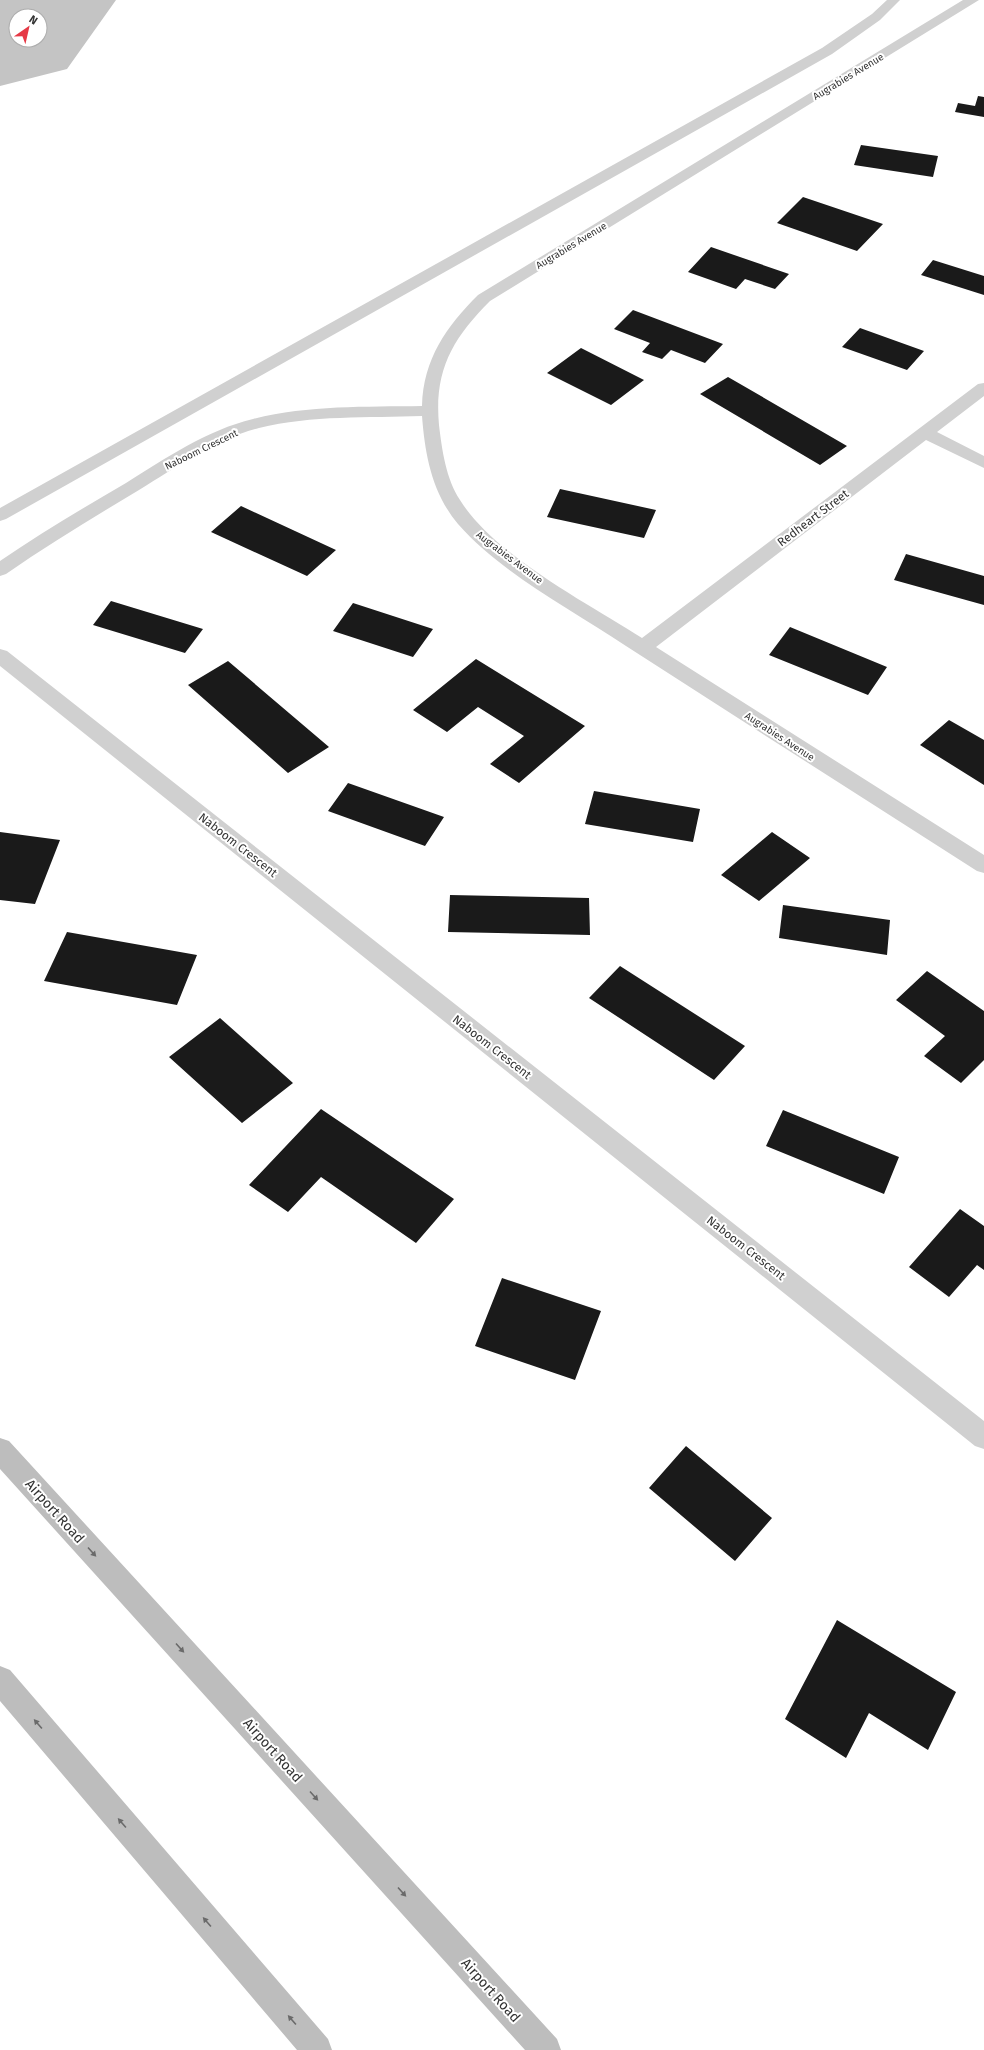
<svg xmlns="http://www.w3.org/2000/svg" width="984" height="2050" viewBox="0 0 984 2050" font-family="'Fira Sans',sans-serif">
  <rect width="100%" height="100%" fill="#fff"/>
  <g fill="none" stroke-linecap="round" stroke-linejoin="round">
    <path fill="#c4c4c4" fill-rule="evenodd" d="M0,0H116L67,69L0,86ZM16,16H40V40H16Z"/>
  </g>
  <path fill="#1a1a1a" d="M978,96L984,97V117L955,112L958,103L975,106Z
    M861,145L938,156L933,177L854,165Z
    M803,197L883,224L857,251L777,223Z
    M711,247L789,274L775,289L745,279L736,289L688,272Z
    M933,260L984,276V295L921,275Z
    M633,310L723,344L705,363L671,350L662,359L642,352L650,343L614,329Z
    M860,328L924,351L907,370L842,347Z
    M581,348L644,380L611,405L547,373Z
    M728,377L847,446L820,465L700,394Z
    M560,489L656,510L644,538L547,517Z
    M241,506L336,550L307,576L211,532Z
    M906,554L984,576V605L894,580Z
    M111,601L203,629L185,653L93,625Z
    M353,603L433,629L413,657L333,631Z
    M790,627L887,667L868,695L769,655Z
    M476,659L585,726L519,783L490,764L524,736L478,707L447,732L413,710Z
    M228,661L329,747L288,773L188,685Z
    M949,720L984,740V785L920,745Z
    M348,783L444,817L425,846L328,811Z
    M594,791L700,809L693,842L585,824Z
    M0,832L60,840L35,904L0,900Z
    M772,832L810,858L759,901L721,875Z
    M450,895L589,898L590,935L448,932Z
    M783,905L890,920L887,955L779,938Z
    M67,932L197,955L177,1005L44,981Z
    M620,966L745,1046L714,1080L589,998Z
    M927,971L984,1011V1060L961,1083L924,1056L945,1036L896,1000Z
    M220,1018L293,1083L242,1123L169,1057Z
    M321,1109L454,1199L416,1243L321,1177L288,1212L249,1185Z
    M783,1110L899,1157L884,1194L766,1146Z
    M960,1209L984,1226V1270L977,1265L949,1297L909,1267Z
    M502,1278L601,1311L575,1380L475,1346Z
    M686,1446L772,1518L735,1561L649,1488Z
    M837,1620L956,1692L928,1750L869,1713L846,1758L785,1719Z"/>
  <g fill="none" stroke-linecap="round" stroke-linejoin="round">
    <path fill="#d0d0d0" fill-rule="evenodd" d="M887,0H900L880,20L832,54L6,519L0,521V508L822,48L872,14Z"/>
    <path fill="#d0d0d0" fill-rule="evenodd" d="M963,0H979L490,301C452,339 434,371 439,425C442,450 446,479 460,500C494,555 587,603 642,638L978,384L984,383V396L937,432L984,456V468L926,440L656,647L984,855V873L977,871C860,796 742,721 626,646C571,609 502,574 458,524C432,493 425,455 422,416C368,418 312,415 259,428C216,439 177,467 139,490C94,517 49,544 6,574L0,576V561C41,533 83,508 126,483C166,458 207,430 253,419C308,405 365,407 422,406C423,359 447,326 478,295Z
      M0,649L7,651L984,1421V1449L975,1446L0,666Z"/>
    <path fill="#bdbdbd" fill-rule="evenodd" d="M0,1438L9,1441L557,2039L561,2050H525L0,1469Z
      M0,1666L10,1670L328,2039L332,2050H297L0,1701Z"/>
  </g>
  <defs><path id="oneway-solid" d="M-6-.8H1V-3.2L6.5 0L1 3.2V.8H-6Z"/></defs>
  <g fill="#6a6a6a">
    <use href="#oneway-solid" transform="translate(92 1552) rotate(48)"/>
    <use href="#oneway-solid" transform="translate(180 1648) rotate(48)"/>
    <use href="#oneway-solid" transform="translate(38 1724) rotate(-131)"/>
    <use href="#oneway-solid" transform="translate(314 1796) rotate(48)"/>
    <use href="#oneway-solid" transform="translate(122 1823) rotate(-131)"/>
    <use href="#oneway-solid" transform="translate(402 1892) rotate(48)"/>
    <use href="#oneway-solid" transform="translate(207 1922) rotate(-131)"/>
    <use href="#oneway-solid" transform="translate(292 2020) rotate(-131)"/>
  </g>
  <g text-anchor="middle" stroke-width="4" stroke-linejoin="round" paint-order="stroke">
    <g font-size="10" fill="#333" stroke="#fff">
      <text transform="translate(848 76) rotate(-31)" y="4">Augrabies Avenue</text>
      <text transform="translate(571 245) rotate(-31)" y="4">Augrabies Avenue</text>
      <text transform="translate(201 449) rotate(-26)" y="4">Naboom Crescent</text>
      <text transform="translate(510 557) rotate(37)" y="4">Augrabies Avenue</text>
      <text transform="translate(780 736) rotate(33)" y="4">Augrabies Avenue</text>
    </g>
    <g font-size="12" fill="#333" stroke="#fff">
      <text transform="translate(813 518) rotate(-37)" y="4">Redheart Street</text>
      <text transform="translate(238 845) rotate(38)" y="4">Naboom Crescent</text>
      <text transform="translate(492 1047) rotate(38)" y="4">Naboom Crescent</text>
      <text transform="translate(746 1248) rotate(38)" y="4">Naboom Crescent</text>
    </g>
    <g font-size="14" fill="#333" stroke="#fff">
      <text transform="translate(55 1511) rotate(48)" y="5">Airport Road</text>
      <text transform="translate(273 1750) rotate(48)" y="5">Airport Road</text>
      <text transform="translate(491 1990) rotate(48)" y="5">Airport Road</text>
    </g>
  </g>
  <g transform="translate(28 28) rotate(34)"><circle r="19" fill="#ffffff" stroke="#adadad"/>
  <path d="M0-3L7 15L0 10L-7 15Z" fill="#e63946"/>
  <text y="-6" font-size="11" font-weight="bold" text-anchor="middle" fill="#333333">N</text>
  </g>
</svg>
